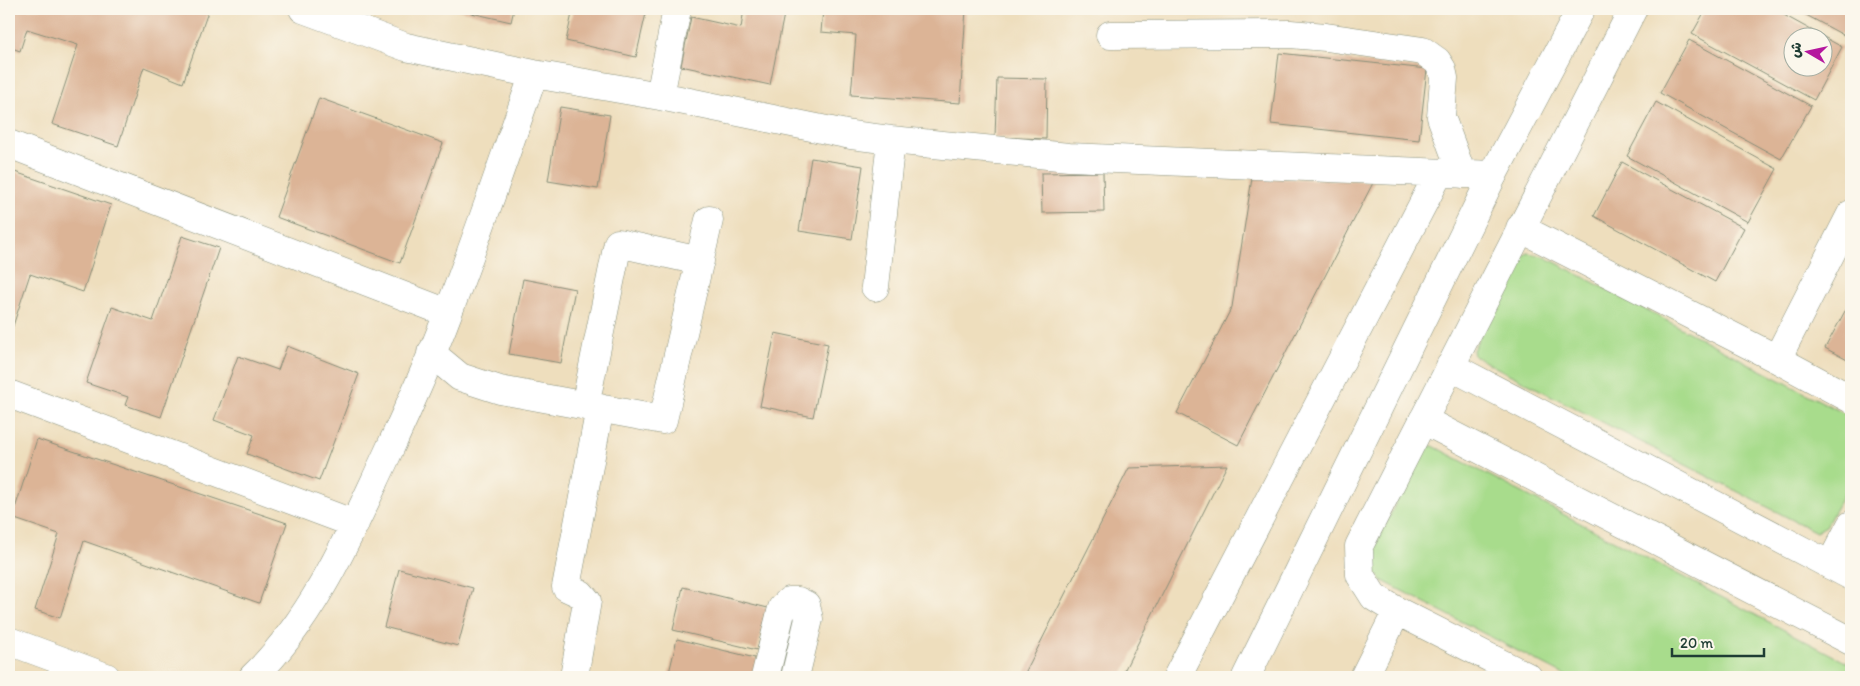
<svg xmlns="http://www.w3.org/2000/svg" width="1860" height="686" viewBox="0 0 1860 686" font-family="Itim,'Playpen Sans Arabic',sans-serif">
  <rect width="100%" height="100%" fill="#fbf7ec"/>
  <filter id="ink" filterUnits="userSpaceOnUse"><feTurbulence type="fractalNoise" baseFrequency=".02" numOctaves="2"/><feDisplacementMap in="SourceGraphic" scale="10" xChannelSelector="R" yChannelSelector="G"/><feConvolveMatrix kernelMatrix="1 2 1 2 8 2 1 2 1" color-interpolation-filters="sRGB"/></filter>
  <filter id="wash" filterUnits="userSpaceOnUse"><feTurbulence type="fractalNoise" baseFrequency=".0096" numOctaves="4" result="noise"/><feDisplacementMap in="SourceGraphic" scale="20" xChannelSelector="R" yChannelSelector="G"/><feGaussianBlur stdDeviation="1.12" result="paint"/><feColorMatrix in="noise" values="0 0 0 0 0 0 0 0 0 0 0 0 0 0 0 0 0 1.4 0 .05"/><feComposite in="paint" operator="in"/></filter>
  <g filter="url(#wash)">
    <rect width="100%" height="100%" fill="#eedebd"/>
    <path fill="#a8dc8c" stroke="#648c60" d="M1528,253L1543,256L1851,417V481L1826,526L1816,532L1474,356L1473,350L1517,260Z
      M1427,446H1433L1851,665V677H1568L1381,580L1373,570L1371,554L1421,452Z"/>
    <g id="blocks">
      <path fill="#dcb496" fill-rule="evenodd" d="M9,9H209L183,83L144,67L118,146L52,124L78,45L27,29L20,51L9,47Z
        M454,9H514L511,22Z
        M573,9H647L636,57L566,41Z
        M744,9H785L770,85L681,66L691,17L741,28Z
        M823,9H966L960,103L851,95L856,35L821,32Z
        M1183,9H1247L1246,14L1183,10Z
        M1706,9H1773L1842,47L1814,100L1692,34ZM1792,38H1822V68H1792Z
        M1795,9H1851V29L1847,37Z
        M1689,40L1811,106L1781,159L1660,93Z
        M1279,53L1427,69L1419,140L1271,124Z
        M997,78L1047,79L1046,139L995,137Z
        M319,98L443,143L400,263L276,217Z
        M1656,102L1777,169L1748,222L1627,156Z
        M560,107L610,115L598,189L548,181Z
        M811,158L863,166L852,239L799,231Z
        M1622,162L1744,228L1715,282L1594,216Z
        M9,170L111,205L83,292L30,274L9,338Z
        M1103,172L1104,212L1042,213L1041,173Z
        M1252,178L1374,181L1238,445L1177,413L1232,307Z
        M182,236L219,248L161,417L125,405L128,397L86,383L112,307L153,321Z
        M523,279L575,289L561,363L509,354Z
        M1851,300V362L1825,348Z
        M775,333L828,344L813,417L760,406Z
        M287,346L359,374L319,481L247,454L254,435L214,420L238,356L278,370Z
        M37,439L287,523L259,603L84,541L60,618L35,610L59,534L12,518Z
        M1227,465L1121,677H1023L1129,468Z
        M399,569L473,588L458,646L384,627Z
        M683,587L768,608L757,650L673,630Z
        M677,639L759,659L754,677H668Z"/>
    </g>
  </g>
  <g filter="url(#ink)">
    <use href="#blocks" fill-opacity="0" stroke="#868e78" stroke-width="1"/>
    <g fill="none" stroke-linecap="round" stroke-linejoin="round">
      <defs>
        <path id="minor" d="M303,9L406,47L534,74L660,96L851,135L891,140L1069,157L1493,175
          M1110,35L1290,34L1326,37L1423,51L1437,61L1442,69L1444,78L1441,117L1462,174
          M660,96L677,9
          M9,144L448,313
          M1520,228L1777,359L1851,399
          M875,287L891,140
          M431,353L460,377L500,390L663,420L709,220
          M1777,359L1851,214
          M9,394L355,524
          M585,406L618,243L700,261
          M1830,565L1851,525
          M9,641L106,677
          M253,677C311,621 345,545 379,472C403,420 428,367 448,313C479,234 505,154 534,74
          M574,677L587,601L581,594L566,587L600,408
          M765,677L782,608L789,601H798L806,605L809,619L795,677
          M1177,677L1439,173
          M1364,677L1397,611
          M1528,677L1397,611L1374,597L1360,575L1359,546L1633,9"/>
        <path id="tertiary" d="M1450,366L1851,576
          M1423,420L1851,641
          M1246,677L1493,175L1581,9"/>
      </defs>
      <use href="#minor" stroke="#868e78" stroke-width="29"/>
      <use href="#tertiary" stroke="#868e78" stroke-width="29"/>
      <use href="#minor" stroke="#fff" stroke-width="28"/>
      <use href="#tertiary" stroke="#fff" stroke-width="28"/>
    </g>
  </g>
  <rect width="1860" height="686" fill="none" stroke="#fbf7ec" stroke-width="30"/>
  <g transform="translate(1808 52) rotate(279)"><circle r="24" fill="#fbf7ec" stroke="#a3ada2"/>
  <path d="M0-4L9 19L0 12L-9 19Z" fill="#b5179e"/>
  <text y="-8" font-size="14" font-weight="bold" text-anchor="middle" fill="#1f3d34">ش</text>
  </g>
  <path d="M1672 648v8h92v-8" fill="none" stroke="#1f3d34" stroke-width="2.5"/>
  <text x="1680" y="648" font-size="15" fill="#1f3d34" stroke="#fbf7ec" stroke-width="4" paint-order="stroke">20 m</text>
</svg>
